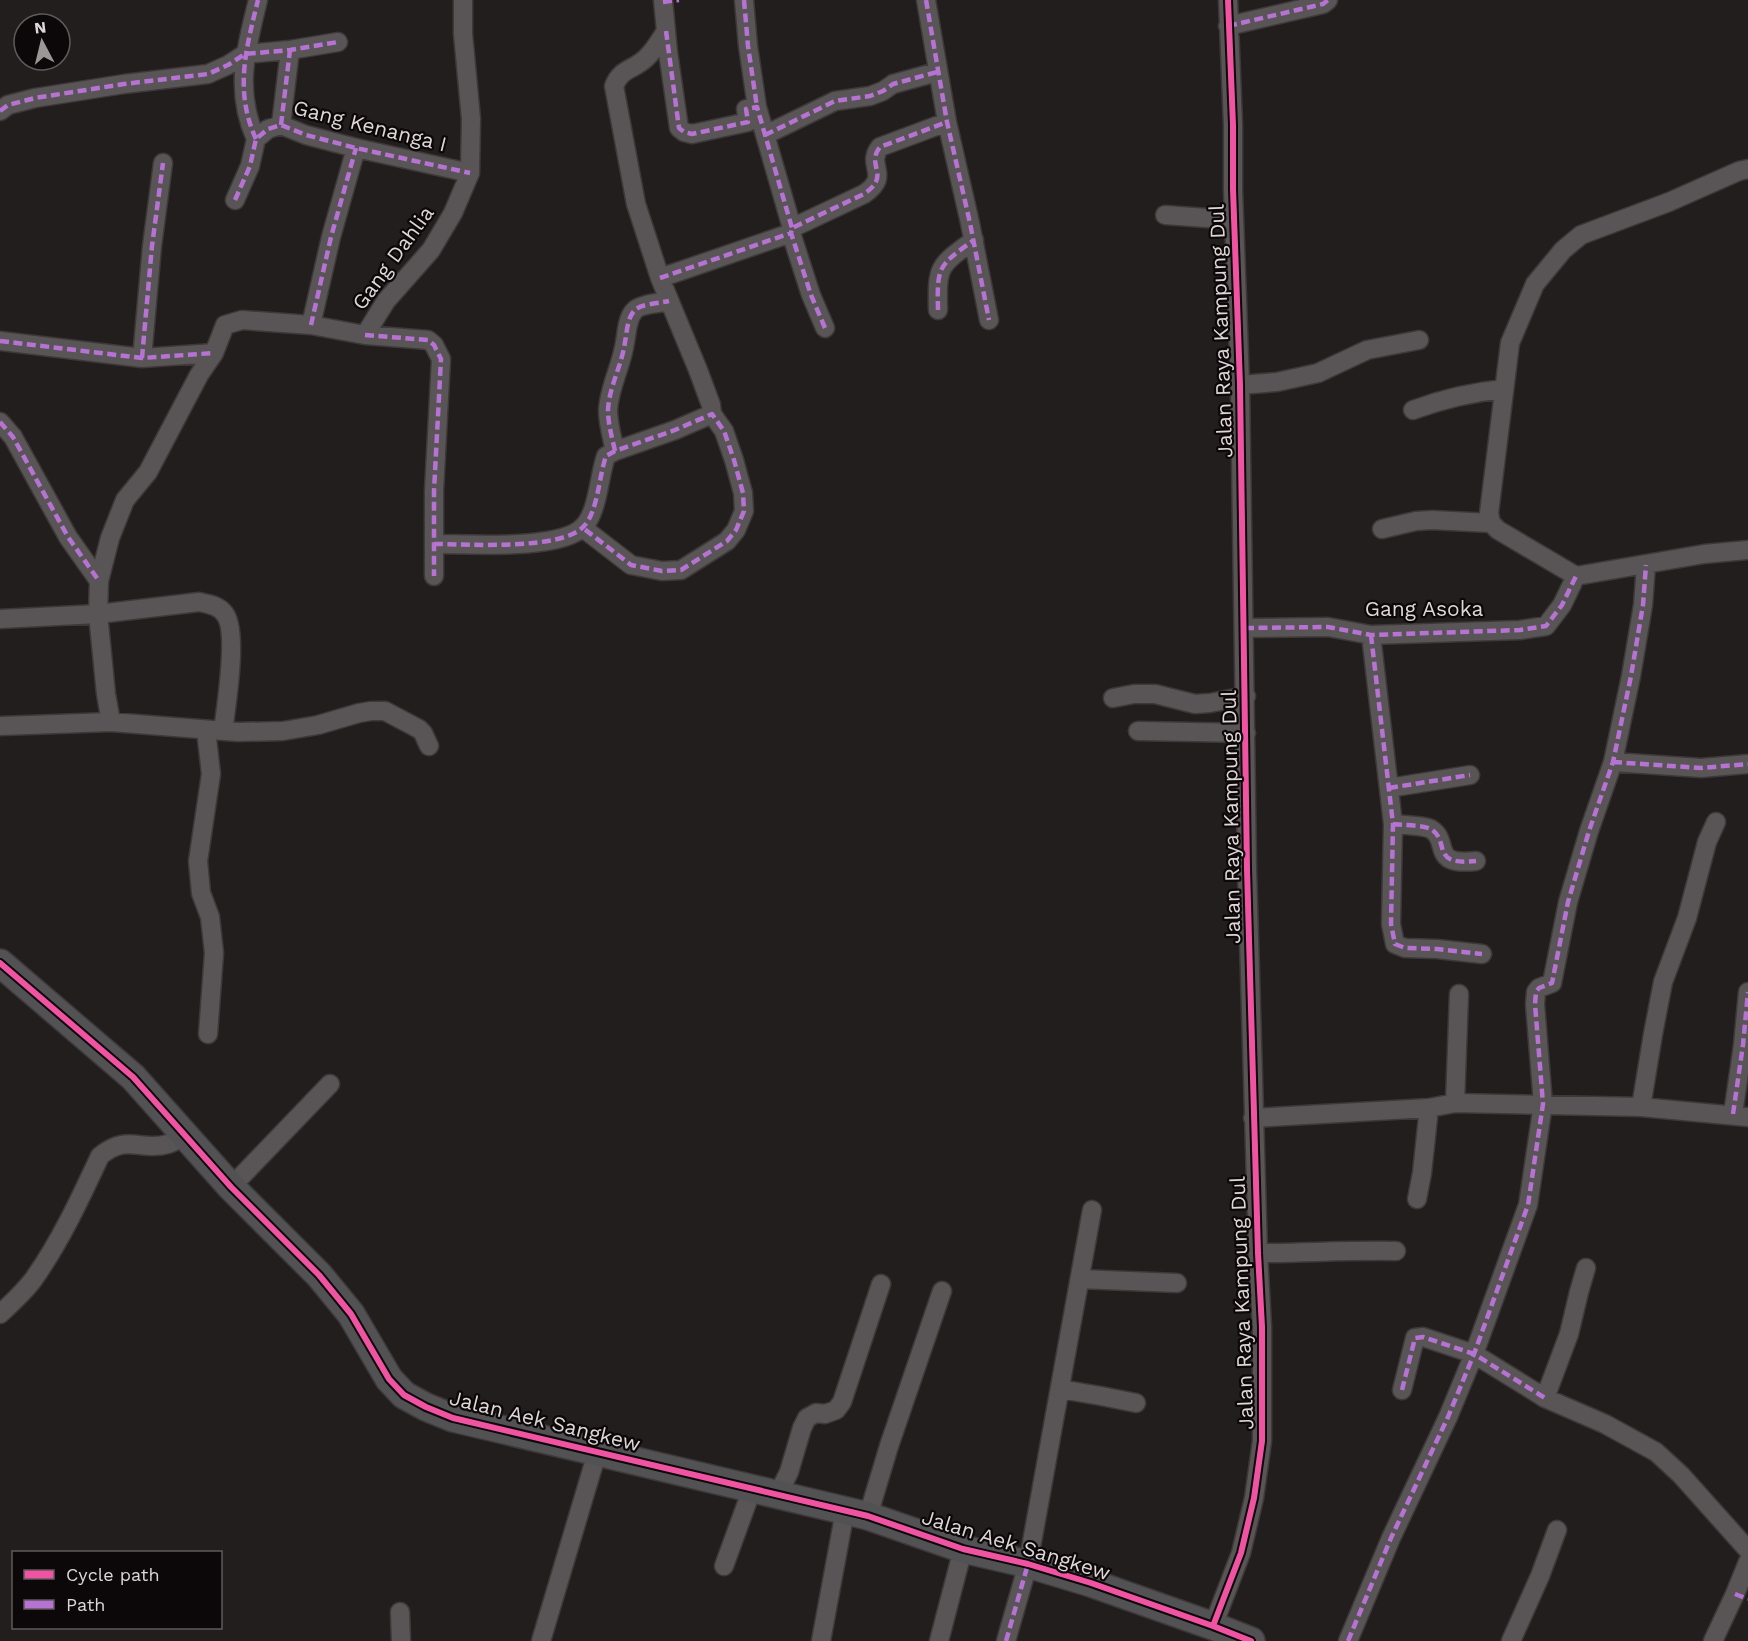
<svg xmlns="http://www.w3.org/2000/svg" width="1748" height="1641" viewBox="0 0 1748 1641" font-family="'Work Sans',sans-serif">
  <rect width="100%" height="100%" fill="#231e1e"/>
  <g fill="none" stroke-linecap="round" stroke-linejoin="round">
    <defs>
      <path id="street" d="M663,0L668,52L679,128L684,132L692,134L748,122L746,109L757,107L792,228
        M744,0L748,46L757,107
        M926,0L947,122L970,223L989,320
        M1228,26L1323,4L1328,0
        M0,111L8,105L35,98L124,84L208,74L228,65L245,54L290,50L338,42
        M281,125L290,50
        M765,135L835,101L870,96L883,91L893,84L937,72
        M256,139C234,91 246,49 258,0
        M1748,169L1739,171L1669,202L1581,235L1563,250L1535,284L1510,343L1489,513L1491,523L1498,530L1576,576L1704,554L1748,550
        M235,200L250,166L256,139L268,129L281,125L306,135L356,148L470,173
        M1165,215L1234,220
        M660,278L791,233
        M938,310C937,266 938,266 974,240
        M311,325L331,237L356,148
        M825,328L811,295L791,233L792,228L864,194C892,175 865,166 880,147L947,122
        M365,335L386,301L431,250L453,213L470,173L471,119L463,34V0
        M0,341L142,358L214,353
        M142,358L152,246L163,163
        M1240,385L1277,382L1318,373L1367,350L1419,340
        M1413,410C1443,399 1472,392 1504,389
        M0,422L13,437L68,537L99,581
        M615,451C612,437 608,424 608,410C609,387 622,365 625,342C627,332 627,319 634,311C639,304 661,303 669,301
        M583,528L631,565L662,571L681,570L727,541L736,530L744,511L743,493L734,460L724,431L712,414L711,405L698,370L660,278L636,204L614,86C621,68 634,70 646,58C654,51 660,40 666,31
        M1382,529L1416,521L1432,520L1491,523
        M434,544C467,544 562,551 584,526C598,511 599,476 606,456L615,451L675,430L712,414
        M0,619L98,614L199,602C208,604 218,605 224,613C239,629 226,707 223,731
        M1245,628L1328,627L1371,635L1520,630L1546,626L1562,605L1576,576
        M1371,635L1393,824L1391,924L1395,944L1405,948L1437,949L1482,954
        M1113,698L1134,694H1155L1195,704L1210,703L1246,696
        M111,722L106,694L98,614L99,581L110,538L125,500L148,472L199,375L214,353L225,325L242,320L311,325L365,335L428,340L434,345L441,359L434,491V576
        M0,726L111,722L238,732L283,731L318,725L359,713L371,711H385L419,729L423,733L429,746
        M206,730L211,774L198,861L201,893L210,917L214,953L208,1034
        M1138,731L1246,733
        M1613,762L1701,768L1748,764
        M1389,788L1470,775
        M1393,824C1403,825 1423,825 1431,829C1451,842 1429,866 1476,861
        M1455,1103L1459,994
        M1641,1107L1653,1034L1663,982L1687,918L1707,842L1716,822
        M1733,1114L1743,1045L1748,992
        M1253,1118L1429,1108L1455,1103L1641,1107L1748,1117
        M231,1187L330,1084
        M1417,1199L1422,1173L1429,1108
        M1258,1253C1304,1253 1350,1250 1396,1251
        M1080,1279L1177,1283
        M0,1314C12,1303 23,1293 33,1280C60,1242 80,1199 100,1156C128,1133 140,1152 168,1144C174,1142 180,1138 186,1136
        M1060,1389L1101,1396L1136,1403
        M1402,1390L1415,1338L1423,1337L1474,1354L1545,1398L1605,1424L1656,1452L1681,1475L1748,1550
        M1545,1398L1569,1334L1579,1292L1586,1268
        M778,1494L789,1472L802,1428L807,1418L816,1413L825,1414L836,1410L842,1402L881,1284
        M868,1516L889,1446L942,1291
        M724,1566L752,1489
        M400,1612L401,1641
        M1213,1626L1241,1553L1254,1498L1262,1441V1327L1258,1253L1247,869L1240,385L1233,189V125L1228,0
        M541,1641L597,1453
        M821,1641L845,1511
        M939,1641L963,1549
        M1006,1641L1028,1564L1092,1210
        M1348,1641L1391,1538L1448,1417L1474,1354L1528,1205L1543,1104L1535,1004L1536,992L1539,988L1552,983L1568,902L1589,831L1613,762L1631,676L1643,605L1646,565
        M1511,1641L1540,1576L1557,1530
        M1713,1641L1735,1594L1748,1562"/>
      <path id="secondary" d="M0,963L133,1077L231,1187L319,1275L351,1314L389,1379L404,1395L426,1407L453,1418L868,1516L963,1549L1028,1564L1091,1583L1213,1626L1251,1641"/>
    </defs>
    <use href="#street" stroke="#3e3939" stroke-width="21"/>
    <use href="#secondary" stroke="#3e3939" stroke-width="30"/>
    <use href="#street" stroke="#595455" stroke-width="18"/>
    <use href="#secondary" stroke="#525254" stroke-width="27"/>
    <path stroke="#b673d3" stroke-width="4.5" stroke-dasharray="9 4.5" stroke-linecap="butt" d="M744,0L748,46L757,107
      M926,0L947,122L970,223L989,320
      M663,2L679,0
      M1228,26L1323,4L1328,0
      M666,31L679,128L684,132L692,134L748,122L746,109L757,107L792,228
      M0,111L8,105L35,98L124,84L208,74L228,65L245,54L290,50L338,42
      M281,125L290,50
      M765,135L835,101L870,96L883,91L893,84L937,72
      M256,139C234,91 246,49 258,0
      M235,200L250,166L256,139L268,129L281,125L306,135L356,148L470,173
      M660,278L791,233
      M938,310C937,266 938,266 974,240
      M311,325L331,237L356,148
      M825,328L811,295L791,233L792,228L864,194C892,175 865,166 880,147L947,122
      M365,335L428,340L434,345L441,359L434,491V576
      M0,341L142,358L214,353
      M142,358L152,246L163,163
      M0,422L13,437L68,537L99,581
      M615,451C612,437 608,424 608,410C609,387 622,365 625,342C627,332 627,319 634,311C639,304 661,303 669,301
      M434,544C467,544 562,551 584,526C598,511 599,476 606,456L615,451L675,430L712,414L724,431L734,460L743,493L744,511L736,530L727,541L681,570L662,571L631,565L583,528
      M1245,628L1328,627L1371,635L1520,630L1546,626L1562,605L1576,576
      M1371,635L1393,824L1391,924L1395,944L1405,948L1437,949L1482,954
      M1613,762L1701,768L1748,764
      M1389,788L1470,775
      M1393,824C1403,825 1423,825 1431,829C1451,842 1429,866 1476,861
      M1733,1114L1743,1045L1748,992
      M1402,1390L1415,1338L1423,1337L1474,1354L1545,1398
      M1735,1594L1748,1599
      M1006,1641L1028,1564
      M1348,1641L1391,1538L1448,1417L1474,1354L1528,1205L1543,1104L1535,1004L1536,992L1539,988L1552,983L1568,902L1589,831L1613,762L1631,676L1643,605L1646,565"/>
    <defs>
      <path id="cycleway" d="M0,963L133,1077L231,1187L319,1275L351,1314L389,1379L404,1395L426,1407L453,1418L868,1516L963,1549L1028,1564L1091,1583L1213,1626L1251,1641
        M1213,1626L1241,1553L1254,1498L1262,1441V1327L1258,1253L1247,869L1240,385L1233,189V125L1228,0"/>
    </defs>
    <use href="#cycleway" stroke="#0c0708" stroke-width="10"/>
    <use href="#cycleway" stroke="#f153a3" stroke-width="6"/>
  </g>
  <g text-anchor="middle" stroke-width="4.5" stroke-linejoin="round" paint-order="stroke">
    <g font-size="21" fill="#ded6d7" stroke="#0c0708">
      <text transform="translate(370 126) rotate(14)" y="7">Gang Kenanga I</text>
      <text transform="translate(393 258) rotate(-54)" y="7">Gang Dahlia</text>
      <text transform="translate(1221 331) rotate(-92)" y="7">Jalan Raya Kampung Dul</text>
      <text x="1424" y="616">Gang Asoka</text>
      <text transform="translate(1231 817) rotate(-91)" y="7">Jalan Raya Kampung Dul</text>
      <text transform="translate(1242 1303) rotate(-92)" y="7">Jalan Raya Kampung Dul</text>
      <text transform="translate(545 1421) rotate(14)" y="7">Jalan Aek Sangkew</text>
      <text transform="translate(1016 1545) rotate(17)" y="7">Jalan Aek Sangkew</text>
    </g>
  </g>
  <rect x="12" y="1551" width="210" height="78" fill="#0c0708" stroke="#605a5b" stroke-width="1.5"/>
  <rect x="24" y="1570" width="30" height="9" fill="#f153a3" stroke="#605a5b" stroke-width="1.5"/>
  <text x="66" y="1581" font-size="18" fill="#ded6d7">Cycle path</text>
  <rect x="24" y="1600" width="30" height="9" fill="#b673d3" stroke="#605a5b" stroke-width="1.5"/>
  <text x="66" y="1611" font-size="18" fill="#ded6d7">Path</text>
  <g transform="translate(42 42) rotate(353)"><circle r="28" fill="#0c0708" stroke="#605a5b" stroke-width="1.5"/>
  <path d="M0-4.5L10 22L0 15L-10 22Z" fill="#9d9696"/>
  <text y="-9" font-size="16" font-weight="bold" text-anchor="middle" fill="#ded6d7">N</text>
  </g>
</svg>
